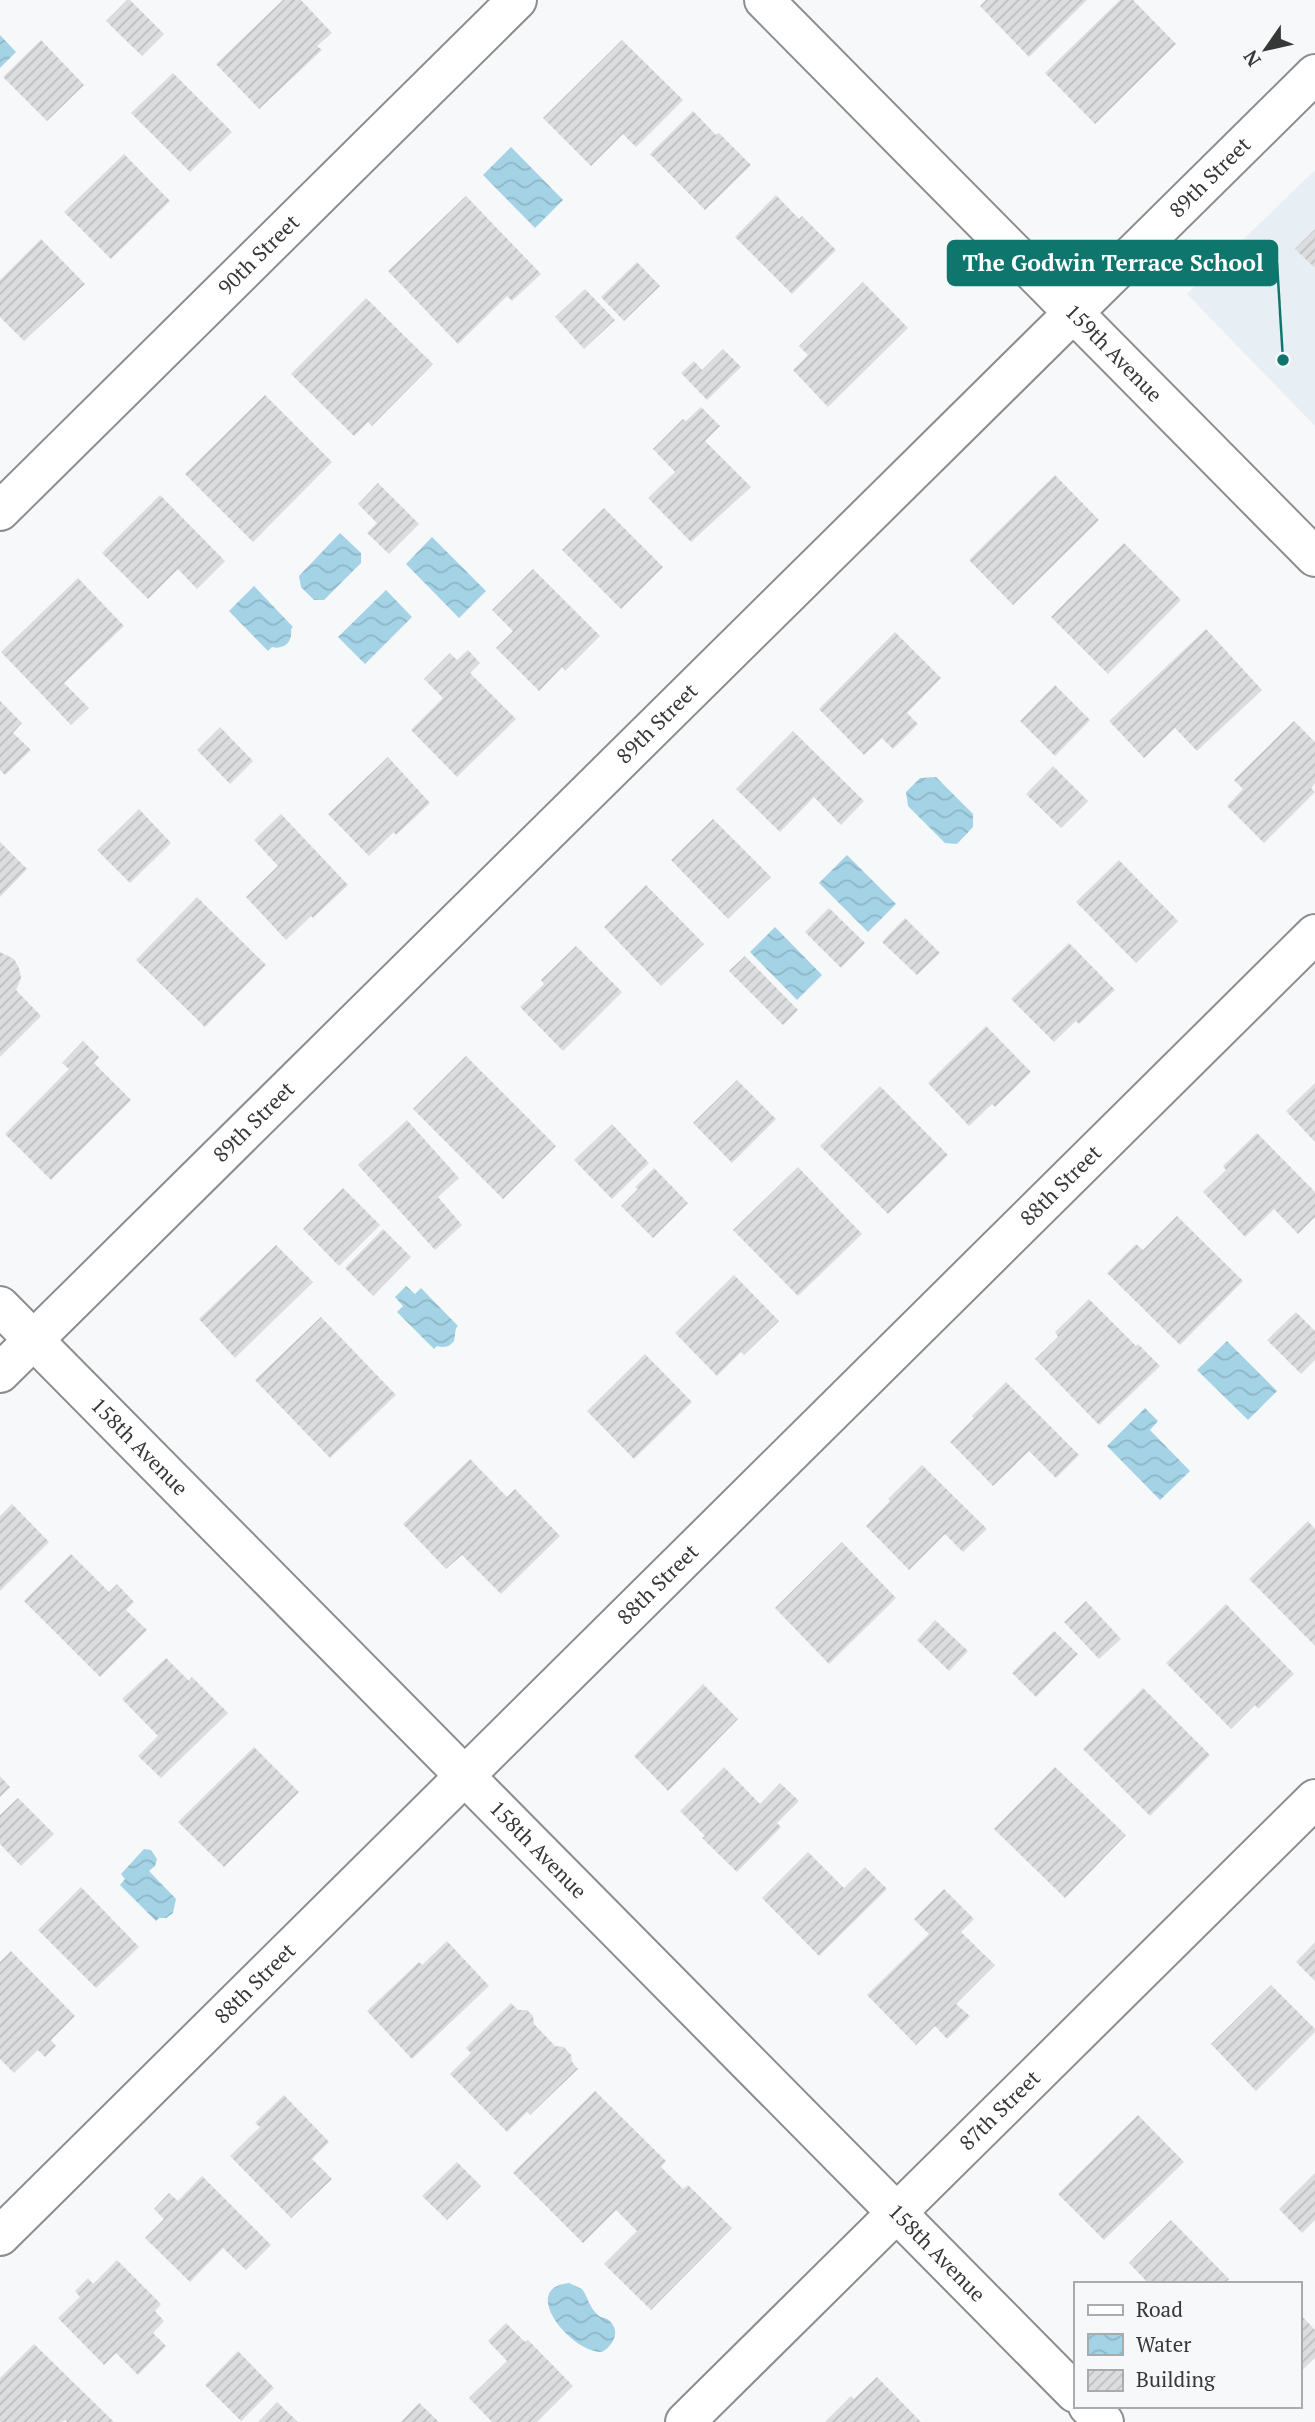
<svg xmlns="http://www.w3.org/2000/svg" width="1315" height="2422" viewBox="0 0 1315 2422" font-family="'PT Serif',serif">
  <defs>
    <pattern id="water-waves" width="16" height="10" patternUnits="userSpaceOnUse" patternTransform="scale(1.75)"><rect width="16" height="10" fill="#a4d3e6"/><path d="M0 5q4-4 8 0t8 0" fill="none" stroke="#8eb6c6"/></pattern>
    <pattern id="building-hatch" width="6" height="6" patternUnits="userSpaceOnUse" patternTransform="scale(1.75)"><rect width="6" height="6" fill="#dcddde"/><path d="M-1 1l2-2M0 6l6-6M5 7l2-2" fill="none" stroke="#bdbebf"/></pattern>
  </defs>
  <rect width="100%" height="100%" fill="#f7f8f9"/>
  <path fill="#e7eef4" d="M1315,170V426L1187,294Z"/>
  <path fill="url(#water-waves)" d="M0,35L16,52L0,68Z
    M511,147L563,200L535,228L483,175Z
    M340,533L361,553V563L324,600H314L301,587L299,576Z
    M432,537L486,591L459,618L406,564Z
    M254,586L293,627L291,629C293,642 284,650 272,647L268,651L229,611Z
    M386,590L412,617L365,664L338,637Z
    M936,777L973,814V827L957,844L945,843L908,806L906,792L920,778Z
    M847,855L896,904L868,932L819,883Z
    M775,927L822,975L797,1000L750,952Z
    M406,1286L415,1294L421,1288L458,1326L456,1328L454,1341C449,1347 445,1348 437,1346L434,1349L397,1312L403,1306L395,1297Z
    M1227,1341L1277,1391L1248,1420L1197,1370Z
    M1145,1408L1158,1421L1150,1430L1190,1471L1160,1500L1107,1446Z
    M144,1849L151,1850L157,1859L155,1866L149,1871L176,1899L173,1913L166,1918H159L156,1921L120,1885L125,1879L121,1874Z
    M569,2283L582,2289C588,2297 589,2307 597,2314C602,2319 601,2316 607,2319C622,2329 614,2345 602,2352C571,2353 518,2288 569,2283Z"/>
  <path fill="url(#building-hatch)" d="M127,0H130L164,34L142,56L106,21Z
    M283,0H301L332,33L317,46L322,50L259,109L216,64Z
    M986,0H1087L1029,57L980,6Z
    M1120,0H1133L1176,44L1095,124L1045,73Z
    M41,40L84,85L47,121L3,77Z
    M622,40L683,100L636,147L623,134L591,166L543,118Z
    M173,73L232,132L190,172L131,113Z
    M693,111L716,135L719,133L751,165L705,210L650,154Z
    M124,154L170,201L111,259L64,212Z
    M776,195L799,219L802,216L836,250L792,294L735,237Z
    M466,196L541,274L512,301L507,296L458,344L388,271Z
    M1315,229V268L1295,249Z
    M41,239L85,284L24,341L0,317V280Z
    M637,262L660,286L624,321L601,297Z
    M863,282L908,328L828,407L793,370L808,355L799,346Z
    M585,289L615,320L584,349L555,317Z
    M366,298L433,364L372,426L368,422L354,436L291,374Z
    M723,349L741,367L707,400L681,373L694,361L702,370Z
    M265,395L332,462L253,542L185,474Z
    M701,407L720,426L705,441L751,487L691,542L648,498L675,472L653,449L683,419L686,421Z
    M1055,475L1099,520L1013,605L969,560Z
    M378,483L419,524L389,554L367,533L377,523L358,504Z
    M160,495L225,561L197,589L178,569L148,599L102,553Z
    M604,508L663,567L621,609L562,550Z
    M1124,543L1181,600L1108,674L1051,617Z
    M533,569L600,636L565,671L562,667L539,691L496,648L513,631L492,610Z
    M78,578L124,626L64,683L89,708L71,725L1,652Z
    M1206,629L1262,690L1197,751L1175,728L1144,758L1109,721Z
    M895,632L941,678L907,713L918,724L893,749L882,738L864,755L819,709Z
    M468,650L480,663L470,673L516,719L457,777L411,730L443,698L424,679L450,653L457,660Z
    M1055,685L1090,720L1055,756L1020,721Z
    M0,701L22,723L13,733L31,750L5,775L0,770Z
    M1294,721L1315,742V783L1311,788L1315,792L1264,843L1227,806L1243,789L1234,780Z
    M220,727L253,761L230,784L197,750Z
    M793,731L864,801L841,825L814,797L780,832L736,789Z
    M388,757L430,803L396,835L394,832L369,856L328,814Z
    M1053,766L1088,801L1061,828L1026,794Z
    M139,809L171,843L130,883L97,850Z
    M281,814L348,885L313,918L311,916L286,940L246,897L278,866L254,840Z
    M713,819L771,877L728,919L671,860Z
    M0,842L27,869L0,897Z
    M1119,860L1178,921L1136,963L1076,902Z
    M646,885L704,944L661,986L604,927Z
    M197,897L266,965L205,1027L136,960Z
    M829,908L865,943L841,968L805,932Z
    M905,918L940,953L917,975L882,942Z
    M1069,943L1115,990L1079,1024L1076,1021L1054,1042L1011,999Z
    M576,946L622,992L563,1051L520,1007L544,984L541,980Z
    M0,952L14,959L19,968L21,978L16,990L41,1016L0,1057Z
    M745,956L798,1010L783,1025L729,971Z
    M986,1026L1031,1072L995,1107L992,1104L969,1126L928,1083Z
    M83,1041L99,1057L94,1063L131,1100L51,1180L5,1134L69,1069L62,1063Z
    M466,1056L556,1146L503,1199L413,1109Z
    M737,1080L776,1119L732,1163L693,1123Z
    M1315,1083V1142L1286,1111Z
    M880,1086L948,1155L888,1214L820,1146Z
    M407,1120L459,1178L438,1197L462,1225L435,1250L358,1165Z
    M612,1124L649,1163L612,1199L574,1160Z
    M1257,1133L1315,1192V1217L1298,1234L1274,1209L1245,1237L1203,1192L1226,1170L1223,1166Z
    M798,1167L862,1234L798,1296L733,1230Z
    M654,1168L688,1203L653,1238L621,1206L638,1189L635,1187Z
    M343,1188L380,1225L339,1266L303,1229Z
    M1177,1216L1243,1281L1180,1345L1107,1273L1136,1244L1143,1250Z
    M383,1229L411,1257L373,1296L345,1268Z
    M276,1245L313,1282L235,1358L199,1319Z
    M734,1275L779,1321L744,1355L741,1352L717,1376L675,1333Z
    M1089,1299L1136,1346L1138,1344L1160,1366L1099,1425L1035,1359L1058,1337L1055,1332Z
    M1296,1312L1315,1331V1360L1301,1374L1267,1340Z
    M321,1317L396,1395L330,1458L255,1380Z
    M645,1354L692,1402L634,1459L587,1411Z
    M1006,1382L1079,1455L1056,1478L1029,1451L993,1486L950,1442L974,1418L972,1416Z
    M470,1459L507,1497L515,1489L560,1536L501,1594L462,1555L446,1569L403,1524Z
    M922,1465L987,1529L963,1552L945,1534L909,1570L866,1526L890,1501L888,1499Z
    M12,1504L49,1542L0,1591V1516Z
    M1308,1521L1315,1529V1646L1249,1579Z
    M842,1542L896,1598L829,1664L775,1608Z
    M71,1554L109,1592L117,1584L134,1602L126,1610L147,1630L100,1677L24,1601Z
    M1086,1601L1121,1639L1099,1659L1064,1622Z
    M1226,1604L1294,1674L1258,1709L1255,1705L1231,1729L1166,1663Z
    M935,1620L968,1651L949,1671L917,1640Z
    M1054,1631L1078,1654L1036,1697L1012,1673Z
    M166,1658L189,1681L192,1677L228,1713L161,1778L138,1756L158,1736L122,1699Z
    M703,1684L738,1719L668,1791L634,1756Z
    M1143,1688L1210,1755L1150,1816L1083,1749Z
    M254,1747L299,1792L224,1867L178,1822Z
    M724,1767L760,1804L780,1783L799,1801L777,1823L781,1827L737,1872L702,1838L705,1836L680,1811Z
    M1055,1767L1126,1835L1065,1898L994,1829Z
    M0,1776L10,1787L0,1797Z
    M18,1798L54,1834L21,1866L0,1844V1815Z
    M808,1852L844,1888L865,1867L887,1889L819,1956L762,1898Z
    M81,1887L139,1947L96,1988L38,1930Z
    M944,1889L974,1919L961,1932L995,1965L956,2004L970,2016L947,2039L935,2026L916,2045L867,1995L929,1934L914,1919Z
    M447,1941L489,1986L412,2059L367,2011L419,1962L422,1965Z
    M1315,1942V1981L1296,1962Z
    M11,1951L75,2016L51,2040L56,2046L45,2057L38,2050L14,2073L0,2059V1962Z
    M1271,1985L1315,2029V2032L1256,2091L1211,2044Z
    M511,2003L518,2010H527L533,2016L534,2024L555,2046L564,2047L571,2055L572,2062L578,2069L530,2115L527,2112L507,2132L450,2074L471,2053L466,2048Z
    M595,2091L666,2161L661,2167L683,2189L688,2185L732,2228L651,2310L604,2264L637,2231L616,2210L583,2243L513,2173Z
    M284,2095L329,2142L312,2159L332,2179L291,2218L230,2156L260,2127L255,2123Z
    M1138,2115L1184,2162L1104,2240L1058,2194Z
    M457,2162L481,2186L447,2220L422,2196Z
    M1315,2173V2220L1302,2233L1279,2209Z
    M202,2176L271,2245L246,2270L223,2248L190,2282L145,2238L164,2219L154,2209L169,2193L178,2201Z
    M1171,2220L1229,2279L1224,2284H1149L1129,2263Z
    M117,2260L161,2304L155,2311L164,2321L153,2333L166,2346L138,2375L116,2353L104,2365L58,2318L80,2297L75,2291L88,2278L93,2284Z
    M1299,2313L1315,2330V2358L1299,2373Z
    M506,2323L525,2342L528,2340L573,2386L537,2422H492L469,2398L507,2361L488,2341Z
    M34,2344L114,2422H67L65,2420L62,2422H0V2378Z
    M238,2351L274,2388L241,2421L205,2385Z
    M877,2377L921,2422H825L851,2396L854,2399Z
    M277,2402L298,2422H258Z
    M419,2403L439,2422H401Z"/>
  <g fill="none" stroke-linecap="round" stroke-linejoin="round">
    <defs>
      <g id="minor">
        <path id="s1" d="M764,0L1315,557"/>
        <path id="s2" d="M0,511L517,0"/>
        <path id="s3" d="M0,1306L1075,2393"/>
        <path id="s4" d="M0,1373L1315,74"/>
        <path id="s5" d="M0,2236L1315,934"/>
        <path d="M1088,2406L1104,2422"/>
        <path id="s6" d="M685,2422L1315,1799"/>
      </g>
    </defs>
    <use href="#minor" stroke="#8c8d8e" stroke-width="42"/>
    <use href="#minor" stroke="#fff" stroke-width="38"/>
  </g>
  <g text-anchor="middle" stroke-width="5" stroke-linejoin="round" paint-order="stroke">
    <g font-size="21" fill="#363737" stroke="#f7f8f9">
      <text dy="7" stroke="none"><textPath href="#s4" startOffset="1701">89th Street</textPath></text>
      <text dy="7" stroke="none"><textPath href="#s2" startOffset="364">90th Street</textPath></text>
      <text dy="7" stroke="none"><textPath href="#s1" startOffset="497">159th Avenue</textPath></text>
      <text dy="7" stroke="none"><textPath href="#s4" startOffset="924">89th Street</textPath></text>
      <text dy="7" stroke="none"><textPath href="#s4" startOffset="357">89th Street</textPath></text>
      <text dy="7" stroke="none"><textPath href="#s5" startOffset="1493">88th Street</textPath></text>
      <text dy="7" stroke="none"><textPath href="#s3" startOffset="198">158th Avenue</textPath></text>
      <text dy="7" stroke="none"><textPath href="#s5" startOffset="926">88th Street</textPath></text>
      <text dy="7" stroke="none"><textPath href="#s3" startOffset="765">158th Avenue</textPath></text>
      <text dy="7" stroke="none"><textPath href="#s5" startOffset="359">88th Street</textPath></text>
      <text dy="7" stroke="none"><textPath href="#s6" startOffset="443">87th Street</textPath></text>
      <text dy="7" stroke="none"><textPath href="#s3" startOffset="1332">158th Avenue</textPath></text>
    </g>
  </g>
  <path fill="none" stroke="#0f766e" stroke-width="2.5" d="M1283 360L1277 263"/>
  <circle fill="#0f766e" stroke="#f7f8f9" stroke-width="2.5" cx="1283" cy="360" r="7"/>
  <rect fill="#0f766e" stroke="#0f766e" stroke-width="2.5" x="948" y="241" width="329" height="44" rx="7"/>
  <g font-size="23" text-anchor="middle" font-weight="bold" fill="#fff">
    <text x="1113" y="271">The Godwin Terrace School</text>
  </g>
  <rect x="1074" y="2282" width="228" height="126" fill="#f7f8f9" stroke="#aaabab" stroke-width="2"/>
  <rect x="1088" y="2305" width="35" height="10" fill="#ffffff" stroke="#aaabab" stroke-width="2"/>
  <text x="1136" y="2317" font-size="21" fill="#363737">Road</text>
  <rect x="1088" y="2334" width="35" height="21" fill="url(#water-waves)" stroke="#aaabab" stroke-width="2"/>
  <text x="1136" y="2352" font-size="21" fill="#363737">Water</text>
  <rect x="1088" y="2370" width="35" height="21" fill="url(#building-hatch)" stroke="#aaabab" stroke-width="2"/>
  <text x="1136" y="2387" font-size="21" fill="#363737">Building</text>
  <g transform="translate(1266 49) rotate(236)" stroke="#f7f8f9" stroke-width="5" paint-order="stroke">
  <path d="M0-5L12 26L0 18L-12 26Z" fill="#363737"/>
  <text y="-10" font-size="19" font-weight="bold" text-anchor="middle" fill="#363737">N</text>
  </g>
</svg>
